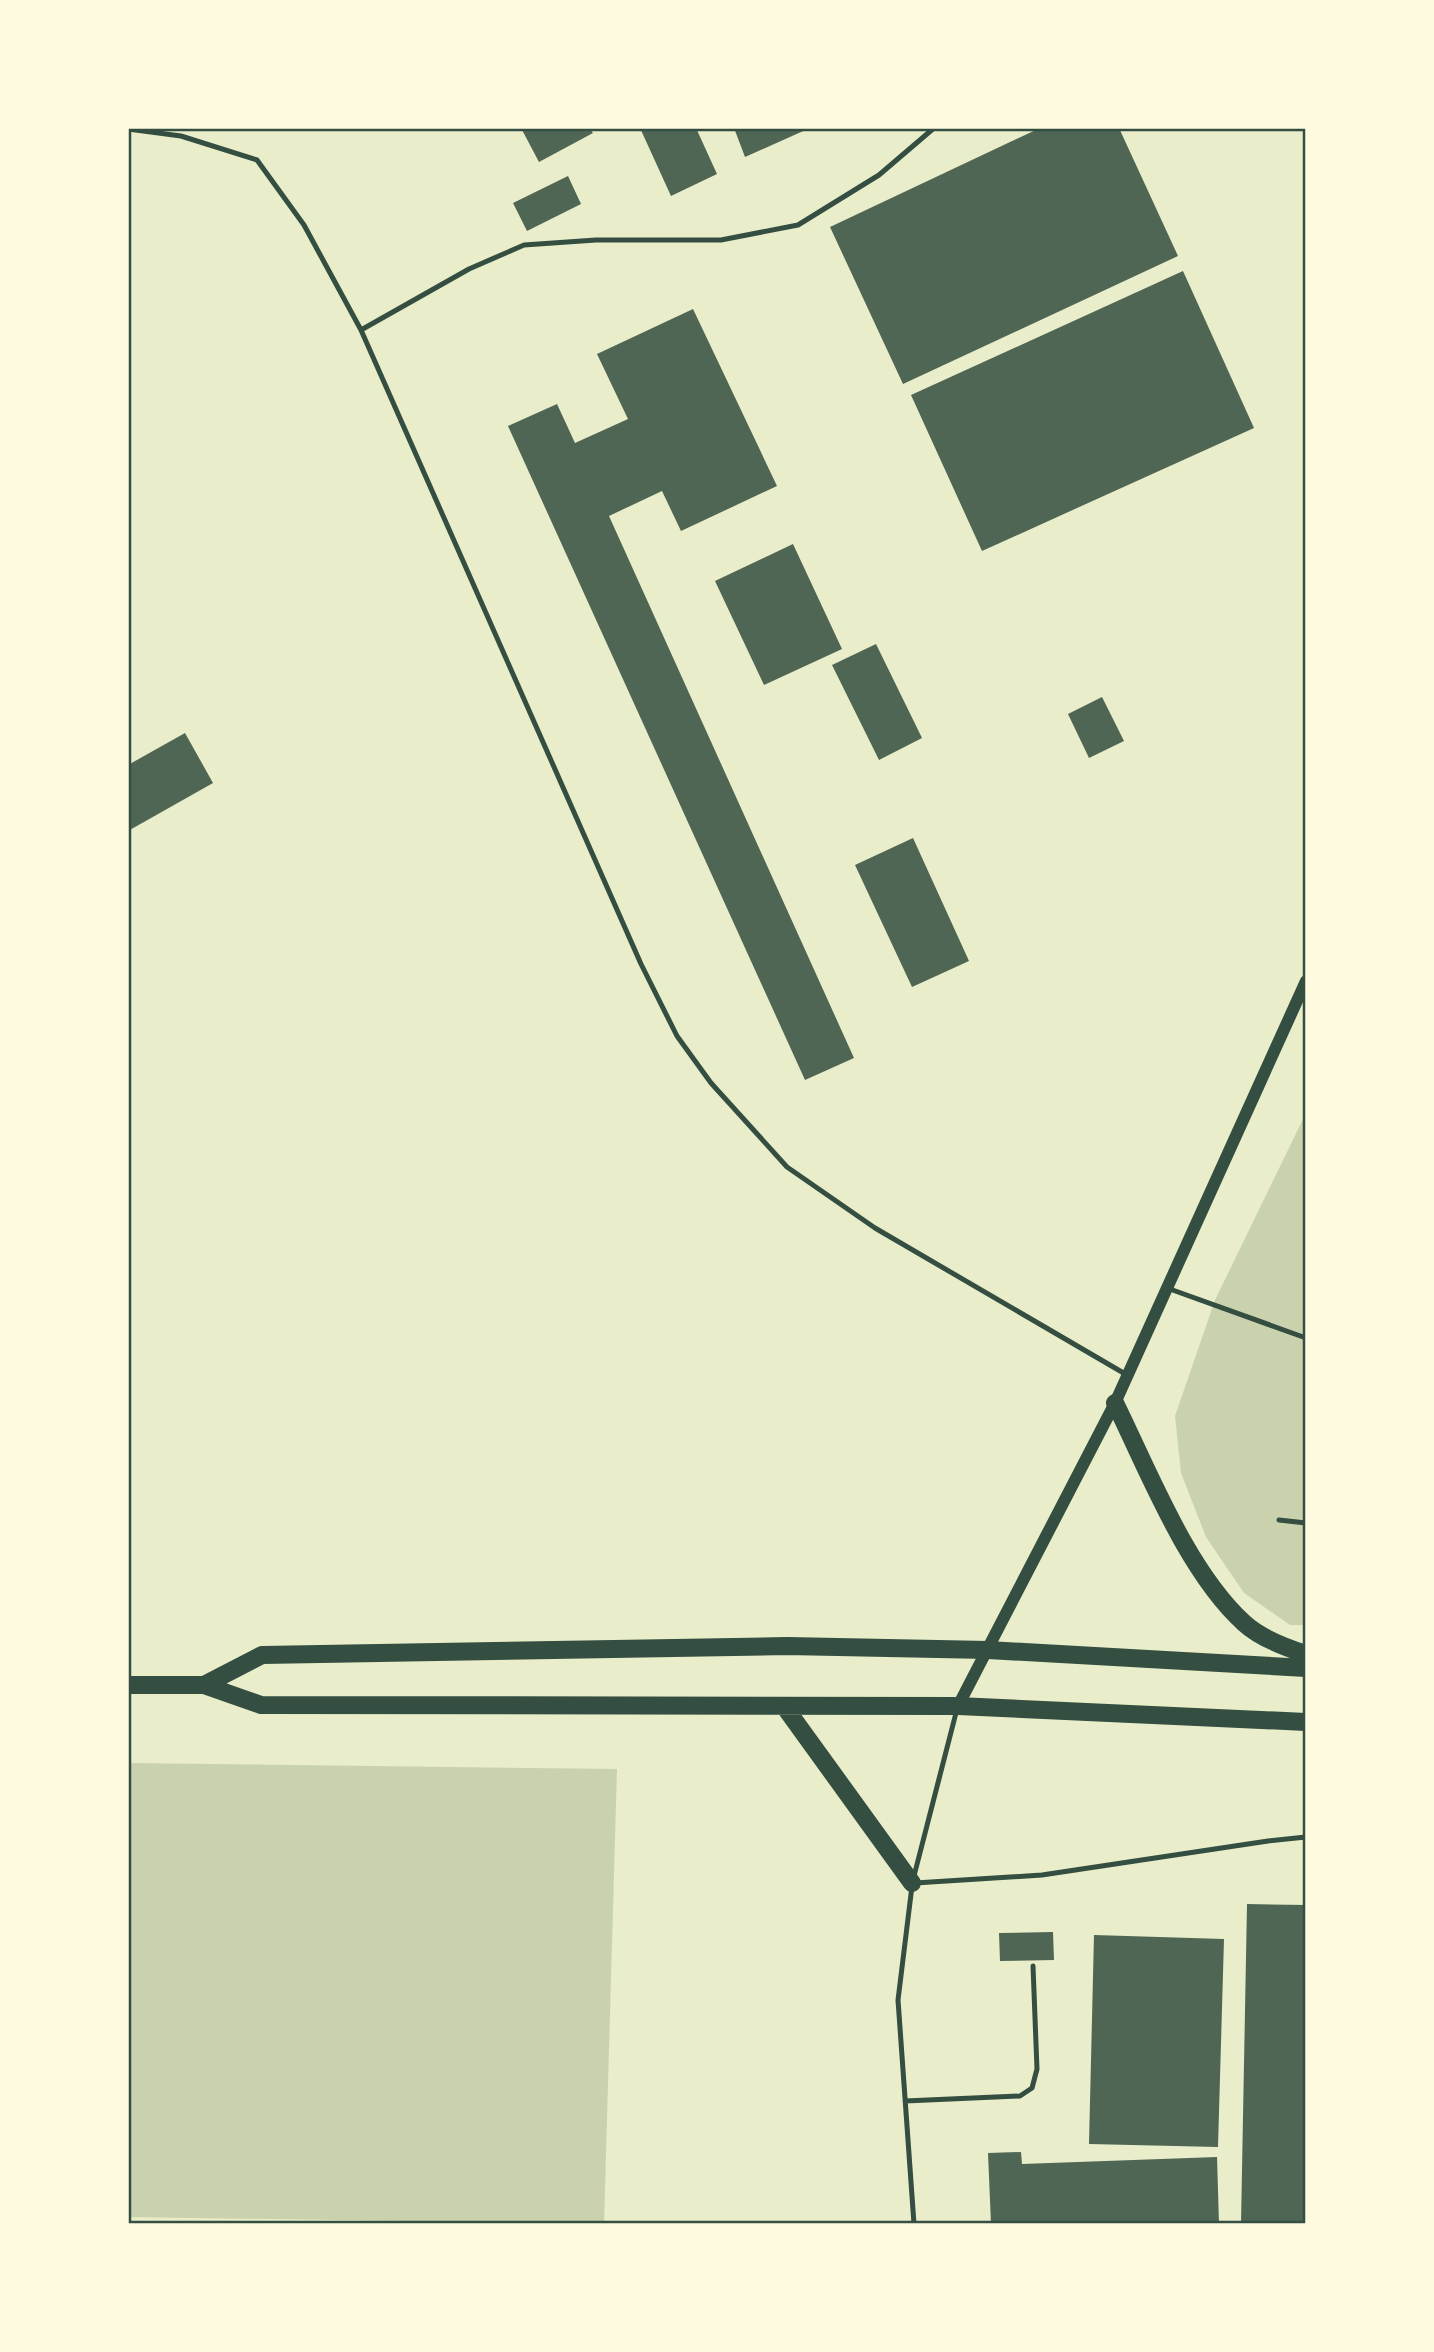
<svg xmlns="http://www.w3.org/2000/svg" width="1434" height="2352" viewBox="0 0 1434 2352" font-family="Cabin,sans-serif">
  <rect width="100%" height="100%" fill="#e9edc9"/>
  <path fill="#cad2ad" d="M1306,1113V1625H1290L1244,1593L1206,1537L1181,1473L1175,1416L1215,1300Z
    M128,1763L617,1769L604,2224L128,2217Z"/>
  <path fill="#4f6655" d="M521,128H589L593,133L539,162Z
    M640,128H696L717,174L671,196Z
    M734,128H810L745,157Z
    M1040,128H1119L1178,256L903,384L830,227Z
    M568,176L581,204L527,231L513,203Z
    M1183,271L1254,428L982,551L911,395Z
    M693,309L777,486L681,531L662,491L609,516L854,1058L805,1080L508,426L557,404L575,443L628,419L597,354Z
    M793,544L842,649L764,685L715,581Z
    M876,644L922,738L879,760L832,665Z
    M1102,697L1124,741L1089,758L1068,714Z
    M185,733L213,783L128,831V765Z
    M913,838L969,961L912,987L855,865Z
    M1247,1904L1306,1905V2224H1241Z
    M1053,1932L1054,1960L1000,1961L999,1933Z
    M1094,1935L1224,1939L1218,2147L1089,2144Z
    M1021,2152L1022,2164L1217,2157L1219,2224H991L988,2153Z"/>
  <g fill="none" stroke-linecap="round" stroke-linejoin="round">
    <path stroke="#344e41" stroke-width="5" d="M128,129L181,136L257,160L304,225L361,330L641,964L677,1036L711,1083L787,1167L875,1228L1127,1375
      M361,330L469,269L524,245L596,240H721L798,225L879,175L934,128
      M1167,1288L1306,1338
      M1279,1520L1306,1523
      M914,1876L957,1709
      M915,1883L1042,1875L1268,1841L1306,1837
      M912,1886L898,2000L914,2224
      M905,2101L1020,2096L1032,2088L1037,2069L1033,1966"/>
    <path stroke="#344e41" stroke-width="12" d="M958,1706L1115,1403L1306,981"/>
    <path stroke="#344e41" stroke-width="18" d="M1115,1403C1149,1472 1187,1571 1244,1623C1259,1637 1287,1648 1306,1654
      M128,1685H204L261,1705L958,1706L1306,1722
      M204,1685L262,1655L787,1646L988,1650L1306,1668
      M784,1706L912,1883"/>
  </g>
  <rect width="1434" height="2352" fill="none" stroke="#fefae0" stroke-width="259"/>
  <rect x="130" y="130" width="1174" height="2092" fill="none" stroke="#344e41" stroke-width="2.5"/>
</svg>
